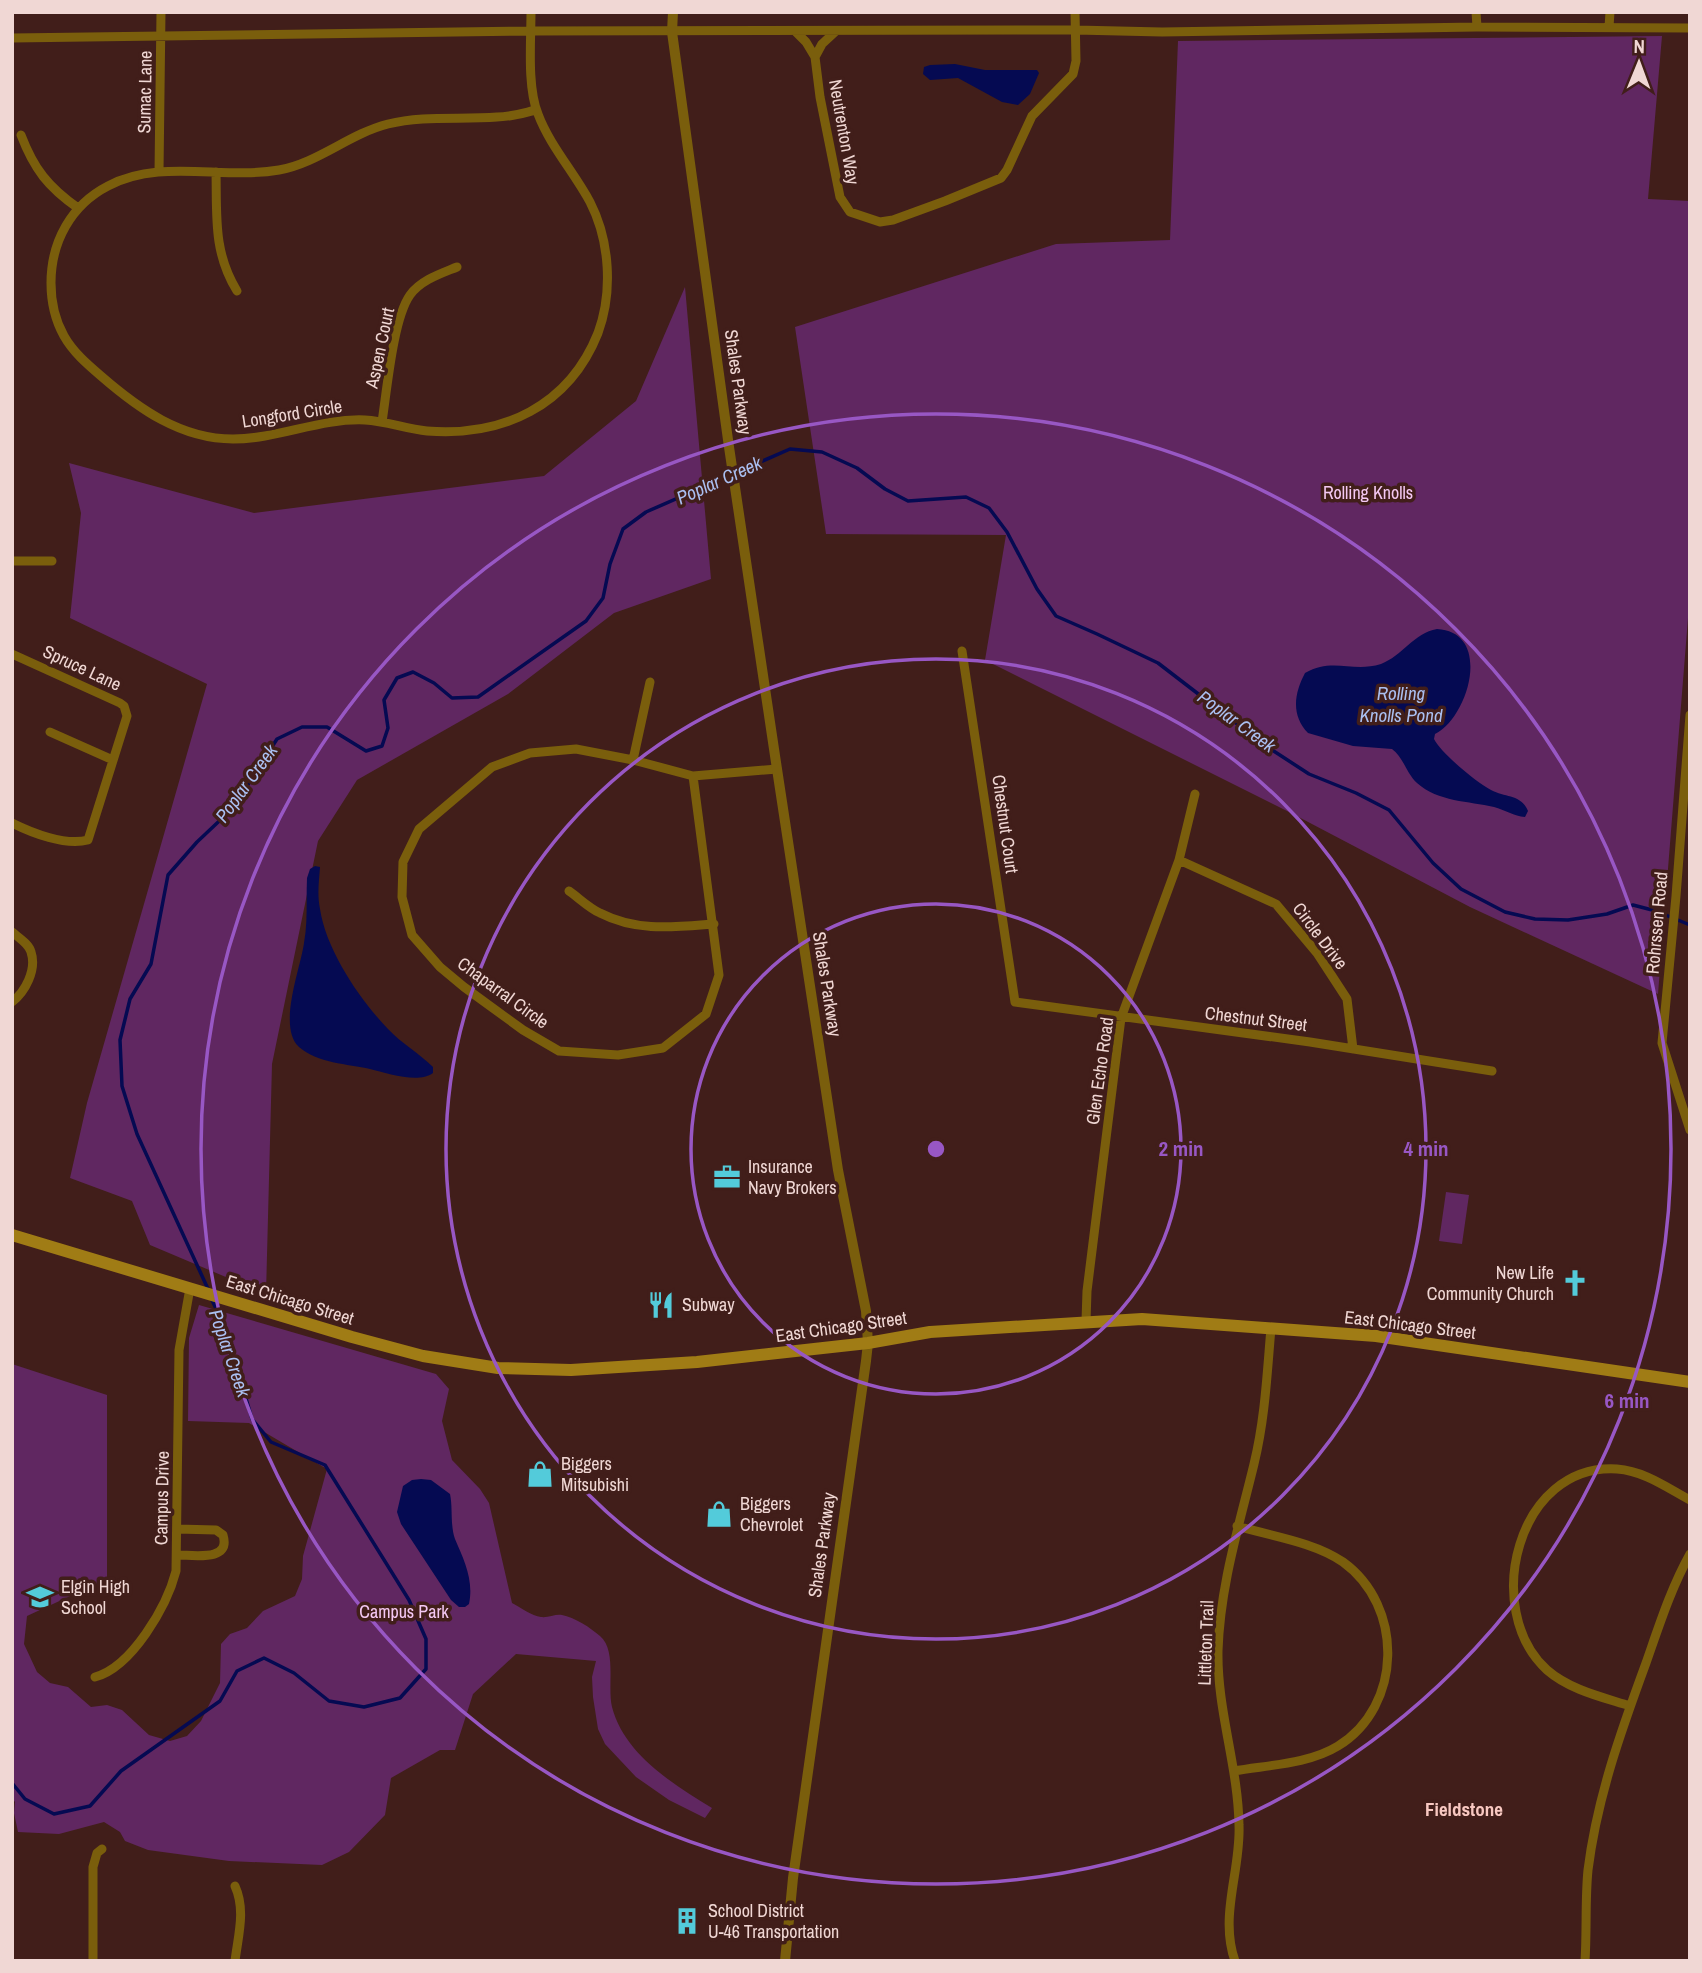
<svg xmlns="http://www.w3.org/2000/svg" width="1702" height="1973" viewBox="0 0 1702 1973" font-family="'Archivo Narrow',sans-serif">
  <rect width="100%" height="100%" fill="#411e1a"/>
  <path fill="#602761" d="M1662,36L1648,199L1690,201V593L1658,994L1470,907L1291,813L985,660L1006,535L826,534L795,327L1056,244L1170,240L1178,41Z
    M685,287L711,579L614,613L508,694L357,780L318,841L272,1064L266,1294L150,1245L132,1201L70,1178L87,1103L207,684L70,618L81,513L69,463L254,513L544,476L636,401Z
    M1446,1192L1469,1195L1462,1244L1439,1241Z
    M199,1305L436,1374L449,1389L442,1421L452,1460L480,1489L489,1503L512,1603C520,1607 532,1616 541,1617C548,1618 555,1614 562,1615C574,1617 591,1628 600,1636C617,1650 607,1687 612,1707C624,1754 674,1785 712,1808L705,1818L669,1800L636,1777L605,1744L598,1729L593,1697L592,1677L596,1661L516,1654L473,1694L455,1750H440L391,1778L385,1815L349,1852L322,1865L229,1861L148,1850L125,1841L120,1832L104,1822L59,1834L18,1832L14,1813L15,1802L12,1798V1364L107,1395V1579L27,1616L24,1644L37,1672L50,1683L68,1687L91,1707L107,1705L122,1710L149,1735L170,1741L187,1736L201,1721L220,1683L221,1644L230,1634L247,1628L263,1611L295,1596L302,1579L303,1556L327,1469L249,1423L188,1421L189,1338Z"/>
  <path fill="#050a52" d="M955,64L985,70H1037L1039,73L1030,94L1018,105L1002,102L958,78L930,80L923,74L924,67L930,65Z
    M1437,629C1493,632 1469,717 1435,734L1434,739C1441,753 1477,783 1491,790C1506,798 1521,794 1528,811L1525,817C1514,816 1505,810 1494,807C1469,801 1438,802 1417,783C1406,773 1404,758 1392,749L1353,746L1308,733C1291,715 1294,694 1305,673C1333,657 1352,673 1381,664C1402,656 1414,633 1437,629Z
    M315,866L320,867C319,881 317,895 320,909C326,950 360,1000 388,1029C401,1043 419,1053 433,1067V1073C418,1084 387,1073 370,1069C348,1064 317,1063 299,1047C277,1027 301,967 304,943C308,922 306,899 307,878L310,869Z
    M421,1479L431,1480L450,1494C453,1508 450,1525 455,1539C464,1560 474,1580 469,1604L465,1607H459L451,1600L401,1524L397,1512L403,1486L412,1480Z"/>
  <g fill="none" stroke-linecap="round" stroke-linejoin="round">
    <path stroke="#050a52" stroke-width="3.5" d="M208,1289L137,1134L122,1086L120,1040L130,999L151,964L168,875L197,842L233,808L277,739L302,727H327L366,751L382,746L388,728L384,700L397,678L413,672L434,683L452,698L478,697L586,621L603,598L610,564L623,529L646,512L790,449L822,452L857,468L885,489L908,501L966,497L989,508L1007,532L1037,589L1056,616L1097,634L1158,663L1266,746L1309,774L1356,793L1389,810L1433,863L1461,889L1505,912L1535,919L1568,920L1607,914L1633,905L1656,911L1690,925
      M12,1783L25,1799L54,1814L90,1806L121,1771L220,1701L237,1671L264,1658L294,1673L329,1701L364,1707L400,1698L426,1669V1639L409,1600L325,1465L271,1442L252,1419L226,1330L212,1300"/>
    <path stroke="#7a5e0c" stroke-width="9" d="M531,12C531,41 527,87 538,114C550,146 574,172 590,202C610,241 613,292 598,333C569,406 503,437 427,431C406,429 386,421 365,420C320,418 278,439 233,439C181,439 139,409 101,376C87,364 73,352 64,336C55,320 51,301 51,283C51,242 71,205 108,186C160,158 223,180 279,170C318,163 349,134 388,124C424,115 461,120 497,117C511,117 523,113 536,110
      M1476,12L1477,27
      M1609,27L1610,12
      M795,31L806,42L815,57L820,97L840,197L850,212L880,222L893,220L945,201L1001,178L1007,170L1032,116L1073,74L1076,61L1075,12
      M12,38L531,31L1076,30L1162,32L1477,27L1690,28
      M815,57L822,44L836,31
      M21,135C34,169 48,187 78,208
      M159,172L161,12
      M216,172C217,216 213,252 237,291
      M382,422C387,390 393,319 410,295C421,280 440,274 457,267
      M12,561H52
      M962,651L1015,1002L1310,1042L1492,1071
      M12,654L120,703L124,706L127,716L88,840C65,846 32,833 12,823
      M1690,715L1676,896L1662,1043L1690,1130
      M50,732L113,760
      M576,749L633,760L693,776L719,975L706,1014L663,1048L618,1055L559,1051L523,1030L464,987L440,967L412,935L402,897L403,862L419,829L492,767L530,753Z
      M633,760L650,682
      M693,776L777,769
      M1179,860L1276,904L1317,953L1347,999L1353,1049
      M569,891C579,898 589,908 600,913C637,932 674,927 714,924
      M12,932C19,938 29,944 31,952C37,970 25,992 12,1002
      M1086,1321L1087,1291L1121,1018L1179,860L1195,794
      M177,1555C194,1555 231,1562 223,1535L216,1530L177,1529
      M95,1677C132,1667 167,1606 176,1571L179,1350L190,1288
      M1630,1706C1602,1697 1570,1690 1547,1670C1481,1610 1517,1463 1617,1469C1644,1471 1666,1487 1690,1500
      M1234,1771C1268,1765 1309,1764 1338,1746C1403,1706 1404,1606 1343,1562C1314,1542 1271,1536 1237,1526
      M93,1961V1867L97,1853L102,1849
      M235,1961C238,1936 246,1910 235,1886
      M1235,1961C1219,1916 1241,1870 1239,1825C1238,1766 1217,1710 1218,1651C1220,1586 1239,1526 1254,1464C1265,1419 1267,1374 1271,1328
      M1585,1961C1587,1930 1585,1900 1588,1870C1597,1798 1621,1731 1646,1663C1659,1626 1671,1588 1690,1554"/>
    <path stroke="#7a5e0c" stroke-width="10" d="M673,12L672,32L729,447L777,769L838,1170L866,1311L868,1343L866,1361L793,1878L785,1961"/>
    <path stroke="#a07c15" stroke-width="12" d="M12,1235L352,1337L423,1356L498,1368L571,1370L697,1362L868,1343L930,1332L1142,1319L1376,1336L1690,1382"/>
  </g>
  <g fill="none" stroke="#9857c4" stroke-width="3.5">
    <circle cx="936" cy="1149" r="245"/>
    <circle cx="936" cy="1149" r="490"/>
    <circle cx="936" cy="1149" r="735"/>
  </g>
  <defs>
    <symbol id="office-bare" viewBox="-9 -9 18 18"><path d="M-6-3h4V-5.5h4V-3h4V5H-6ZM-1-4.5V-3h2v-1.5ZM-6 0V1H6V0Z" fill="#53cbda" stroke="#411e1a" stroke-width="2.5" paint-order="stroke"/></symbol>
    <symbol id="church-bare" viewBox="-9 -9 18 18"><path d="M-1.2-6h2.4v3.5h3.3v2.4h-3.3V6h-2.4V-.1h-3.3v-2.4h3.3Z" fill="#53cbda" stroke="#411e1a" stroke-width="2.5" paint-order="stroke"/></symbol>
    <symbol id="restaurant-bare" viewBox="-9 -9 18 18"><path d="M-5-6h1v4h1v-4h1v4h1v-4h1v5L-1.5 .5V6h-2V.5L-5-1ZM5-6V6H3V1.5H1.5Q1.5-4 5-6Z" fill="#53cbda" stroke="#411e1a" stroke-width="2.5" paint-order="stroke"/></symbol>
    <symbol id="shop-bare" viewBox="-9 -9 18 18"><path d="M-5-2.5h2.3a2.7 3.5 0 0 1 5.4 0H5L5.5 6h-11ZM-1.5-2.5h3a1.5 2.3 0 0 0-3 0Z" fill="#53cbda" stroke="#411e1a" stroke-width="2.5" paint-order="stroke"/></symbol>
    <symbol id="school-bare" viewBox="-9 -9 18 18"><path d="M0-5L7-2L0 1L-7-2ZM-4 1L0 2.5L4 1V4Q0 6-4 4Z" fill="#53cbda" stroke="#411e1a" stroke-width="2.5" paint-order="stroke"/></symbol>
    <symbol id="building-bare" viewBox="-9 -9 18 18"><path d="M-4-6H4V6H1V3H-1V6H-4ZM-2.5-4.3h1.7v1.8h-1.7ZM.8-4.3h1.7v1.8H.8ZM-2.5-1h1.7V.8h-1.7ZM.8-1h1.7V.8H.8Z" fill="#53cbda" stroke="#411e1a" stroke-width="2.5" paint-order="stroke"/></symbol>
  </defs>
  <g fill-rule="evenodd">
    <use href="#office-bare" x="708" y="1158" width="38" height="38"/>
    <use href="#church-bare" x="1556" y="1264" width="38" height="38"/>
    <use href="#restaurant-bare" x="642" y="1286" width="38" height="38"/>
    <use href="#shop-bare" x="521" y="1455" width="38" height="38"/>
    <use href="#shop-bare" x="700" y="1495" width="38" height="38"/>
    <use href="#school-bare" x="21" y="1578" width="38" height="38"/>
    <use href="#building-bare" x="668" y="1902" width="38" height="38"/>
  </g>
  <g text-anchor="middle" stroke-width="7" stroke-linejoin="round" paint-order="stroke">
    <g font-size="18" fill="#f0d7d4" stroke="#411e1a">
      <text transform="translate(145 92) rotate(-89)" y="6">Sumac Lane</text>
      <text transform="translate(844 132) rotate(80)" y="6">Neutrenton Way</text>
      <text transform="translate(380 348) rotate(-78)" y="6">Aspen Court</text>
      <text transform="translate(738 382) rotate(82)" y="6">Shales Parkway</text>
      <text transform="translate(292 414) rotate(-9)" y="6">Longford Circle</text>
      <text transform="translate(82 668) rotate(25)" y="6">Spruce Lane</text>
      <text transform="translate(1005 824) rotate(82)" y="6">Chestnut Court</text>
      <text transform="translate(1657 923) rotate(-85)" y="6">Rohrssen Road</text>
      <text transform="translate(1320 936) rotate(53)" y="6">Circle Drive</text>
      <text transform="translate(827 984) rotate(81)" y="6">Shales Parkway</text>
      <text transform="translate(503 993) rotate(36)" y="6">Chaparral Circle</text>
      <text transform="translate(1256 1019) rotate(7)" y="6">Chestnut Street</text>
      <text transform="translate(1100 1071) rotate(-82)" y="6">Glen Echo Road</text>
      <text transform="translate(290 1300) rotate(17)" y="6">East Chicago Street</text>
      <text transform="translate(1410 1325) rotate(7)" y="6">East Chicago Street</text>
      <text transform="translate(841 1327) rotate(-8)" y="6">East Chicago Street</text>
      <text transform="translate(162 1498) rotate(-89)" y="6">Campus Drive</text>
      <text transform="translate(822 1545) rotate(-82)" y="6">Shales Parkway</text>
      <text transform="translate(1206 1643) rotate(-88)" y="6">Littleton Trail</text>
    </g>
    <g font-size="18" fill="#f4c8f3" stroke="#411e1a">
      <text x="1368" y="499">Rolling Knolls</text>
      <text x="404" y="1618">Campus Park</text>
    </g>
    <g font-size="18" fill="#f0d7d4" stroke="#411e1a" text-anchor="start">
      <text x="748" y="1173">Insurance<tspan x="748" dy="21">Navy Brokers</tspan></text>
      <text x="1554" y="1279" text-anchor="end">New Life<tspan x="1554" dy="21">Community Church</tspan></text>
      <text x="682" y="1311">Subway</text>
      <text x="561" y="1470">Biggers<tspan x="561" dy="21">Mitsubishi</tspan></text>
      <text x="740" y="1510">Biggers<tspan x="740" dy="21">Chevrolet</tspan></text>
      <text x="61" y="1593">Elgin High<tspan x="61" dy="21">School</tspan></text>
      <text x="708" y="1917">School District<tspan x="708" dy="21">U-46 Transportation</tspan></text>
    </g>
    <g font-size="19" font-style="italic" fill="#aabff1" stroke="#411e1a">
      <text transform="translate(719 480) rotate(-24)" y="7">Poplar Creek</text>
      <text x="1401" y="700">Rolling<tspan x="1401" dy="22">Knolls Pond</tspan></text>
      <text transform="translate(1237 721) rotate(36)" y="7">Poplar Creek</text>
      <text transform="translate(246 783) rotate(-54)" y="7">Poplar Creek</text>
      <text transform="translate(230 1353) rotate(71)" y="7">Poplar Creek</text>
    </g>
    <g font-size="19" font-weight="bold" fill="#f8c8c1" stroke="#411e1a">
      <text x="1464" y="1816">Fieldstone</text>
    </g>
  </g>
  <circle cx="936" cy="1149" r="10" fill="#9857c4" stroke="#411e1a" stroke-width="3.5"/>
  <g font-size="21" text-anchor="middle" font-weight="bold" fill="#9857c4" stroke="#411e1a" stroke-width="7" stroke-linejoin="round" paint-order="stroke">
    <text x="1181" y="1156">2 min</text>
    <text x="1426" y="1156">4 min</text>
    <text x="1627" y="1408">6 min</text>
  </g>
  <rect width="1702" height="1973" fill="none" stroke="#f0d7d4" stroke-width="28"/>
  <g transform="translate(1639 63) rotate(1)" stroke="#411e1a" stroke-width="5" paint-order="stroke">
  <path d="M0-5L12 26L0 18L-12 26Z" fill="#f0d7d4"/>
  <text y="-10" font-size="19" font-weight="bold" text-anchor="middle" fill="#f0d7d4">N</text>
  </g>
</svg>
